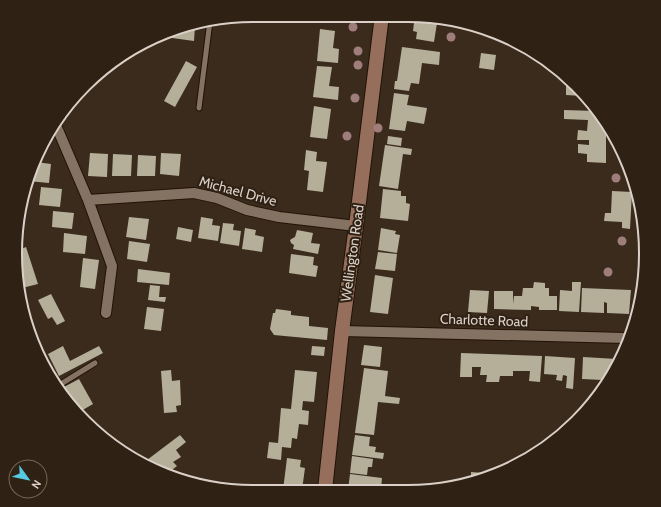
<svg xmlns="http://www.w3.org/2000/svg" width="661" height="507" viewBox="0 0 661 507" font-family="Cabin,sans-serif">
  <rect width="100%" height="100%" fill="#3a2b1d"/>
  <path fill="#b5af99" d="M320,15H335L334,21L320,19Z
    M415,15L435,17L434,23H437L434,42L416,39L417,32L413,31Z
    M208,21V28L195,26L194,41L172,38V31L192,23Z
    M320,29L335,31L333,48L339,49L338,63L317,61Z
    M402,47L440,52L439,65L422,63L419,84L411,83L409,91L394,89L395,81H397Z
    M481,53L496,55L494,70L479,68Z
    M186,61L197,67L175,107L164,101Z
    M317,66L332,67L329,86L339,87L338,100L313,97Z
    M566,85H572L582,96L566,95Z
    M394,93L409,95L407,105L427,108L424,124L407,121L405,131L389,129Z
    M314,106L331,109L327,139L310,137Z
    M564,110L596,111L606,121V163L587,162V154L578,153V144L589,145V140H577L578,130L587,131L588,120L564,119Z
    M388,136L402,138L401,146L387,144Z
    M385,145L412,149L411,155L403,154L398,189L379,186Z
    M306,150L317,152L316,161L327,162L323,192L307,190L309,171L304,170Z
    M90,153L108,154L107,177L88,176Z
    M161,153L181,154L179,176L160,174Z
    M113,154L132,155L131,176H112Z
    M138,155L156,156L155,176H137Z
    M36,162L51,164L49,183L28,181Z
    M41,187L62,189L60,207L39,205Z
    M383,189L401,191V196H406V203L410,204L408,221L380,218Z
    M612,191L632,192L630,229L622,228V222L604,221L605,213H611Z
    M53,211L74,213L72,229L52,227Z
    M129,217L149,219L146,240L126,237Z
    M201,217L213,219L212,225L220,226L218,241L198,238Z
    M223,223L234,224L233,230L241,231L239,246L220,243Z
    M178,227L193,230L191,242L176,239Z
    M245,228L256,230L255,235L264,237L262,252L242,249Z
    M381,228L396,231L395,234L400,235L397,253L378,250Z
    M297,230L313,233L311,243L320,244L318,254L293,249L294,245L291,243L290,240L293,238L295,237Z
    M64,233L87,236L85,254L63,252Z
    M17,241L19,250L26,247L38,284L22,288L15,254Z
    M129,241L150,244L147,262L127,259Z
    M378,252L397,254L395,271L375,269Z
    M291,254L314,257L313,265L318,266L316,277L289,273Z
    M83,258L99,260L95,289L80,287Z
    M138,269L170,273L169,285L137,282Z
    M375,275L393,278L388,314L370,312Z
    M534,282L545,283V288H549V296H557V310H539V307L531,306V310L494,309V291H513V304L514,296H522L523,288H533Z
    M572,282H581L579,312L559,311L560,290L572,291Z
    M150,285L160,286L159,297H166L165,302L148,300Z
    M582,288L631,290L629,314L607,313V303L604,302V313L581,312Z
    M470,290L489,291L487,313L468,312Z
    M51,294L65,321L57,325L52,317L48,319L38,300Z
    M147,307L164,309L161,331L144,329Z
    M276,309L291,311V315L309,317V326L328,328L327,340L274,335L270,329L273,313H275Z
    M30,320L34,329L28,332L26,322Z
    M364,345L382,347L380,367L361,365Z
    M63,346L70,361L99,346L103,353L59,376L48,354Z
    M312,346L325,347L324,356L311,355Z
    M461,353L542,356L540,382L529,381L530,371H513V376H500L499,382H486L487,375H480L481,367H472V377H460Z
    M545,356L575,358L573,389L566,388L567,376L563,375L562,381L556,380L557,375L544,374Z
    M583,357L617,359L606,386L603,389V380L582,379Z
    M364,368L388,371L385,396L400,398L399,404L378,402L374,435L355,433Z
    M171,370L172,381L180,380L181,405L176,406L177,412L164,413L161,371Z
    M295,370L317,372L314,402L303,401L302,410L309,411L308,425L299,424L297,439L292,438L291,448L282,447L281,460L267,458L269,442L278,443L281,408L291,409Z
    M79,379L93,404L81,411L76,406L64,387Z
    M180,435L186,442L176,450L181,457L173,462L177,466L168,473L166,472L164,473L143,463Z
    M355,435L370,437L369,446L376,447L375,452L384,453L383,459L352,455Z
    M352,456L373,459L372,467H368L367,475L350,473Z
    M287,458L301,460L300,467L305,468L302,490H283Z
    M471,472L496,474L484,479L471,482Z
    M350,474L382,478L381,489L375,488V490H348Z"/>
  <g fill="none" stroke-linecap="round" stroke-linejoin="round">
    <defs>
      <path id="lane" d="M199,108L210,21
        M56,387L95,363"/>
      <path id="street" d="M55,123L88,200L194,193L217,198L247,210L279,217L356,226
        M88,200L112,266L106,313
        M342,331L626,338"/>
      <path id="secondary" d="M325,490L342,331L356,226L382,15"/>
    </defs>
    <use href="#lane" stroke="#211306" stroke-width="7"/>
    <use href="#street" stroke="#211306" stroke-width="12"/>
    <use href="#secondary" stroke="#211306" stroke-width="16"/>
    <use href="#lane" stroke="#847362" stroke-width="5"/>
    <use href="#street" stroke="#847362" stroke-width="10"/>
    <use href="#secondary" stroke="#966f5c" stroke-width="14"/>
  </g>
  <g fill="#9f7d7b">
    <circle cx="353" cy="27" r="4.5"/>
    <circle cx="451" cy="37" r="4.5"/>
    <circle cx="358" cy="51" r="4.5"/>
    <circle cx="358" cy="65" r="4.5"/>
    <circle cx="355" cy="98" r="4.5"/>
    <circle cx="378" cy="128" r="4.5"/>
    <circle cx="347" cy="136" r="4.5"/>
    <circle cx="616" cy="178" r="4.5"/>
    <circle cx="622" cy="241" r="4.5"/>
    <circle cx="608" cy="272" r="4.5"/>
  </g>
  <g text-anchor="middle" stroke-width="4" stroke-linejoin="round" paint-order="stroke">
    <g font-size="14" fill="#dad0c8" stroke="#2f2113">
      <text transform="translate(238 191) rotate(15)" y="5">Michael Drive</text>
      <text transform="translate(352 253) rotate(-82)" y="5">Wellington Road</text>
      <text transform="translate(484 320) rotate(2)" y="5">Charlotte Road</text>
    </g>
  </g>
  <path d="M0 0H661V507H0ZM253 22H408A231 231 0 0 1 639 253V254A231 231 0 0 1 408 485H253A231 231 0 0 1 22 254V253A231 231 0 0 1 253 22Z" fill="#2f2113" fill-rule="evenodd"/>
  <path fill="none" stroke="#dad0c8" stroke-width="2" d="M253 22H408A231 231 0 0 1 639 253V254A231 231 0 0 1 408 485H253A231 231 0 0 1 22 254V253A231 231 0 0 1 253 22Z"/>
  <g transform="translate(28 479) rotate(123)"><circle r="19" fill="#2f2113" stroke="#73675b"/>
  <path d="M0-3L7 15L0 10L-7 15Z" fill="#56c9e0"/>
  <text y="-6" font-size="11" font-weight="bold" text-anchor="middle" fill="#dad0c8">N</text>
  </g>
</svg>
